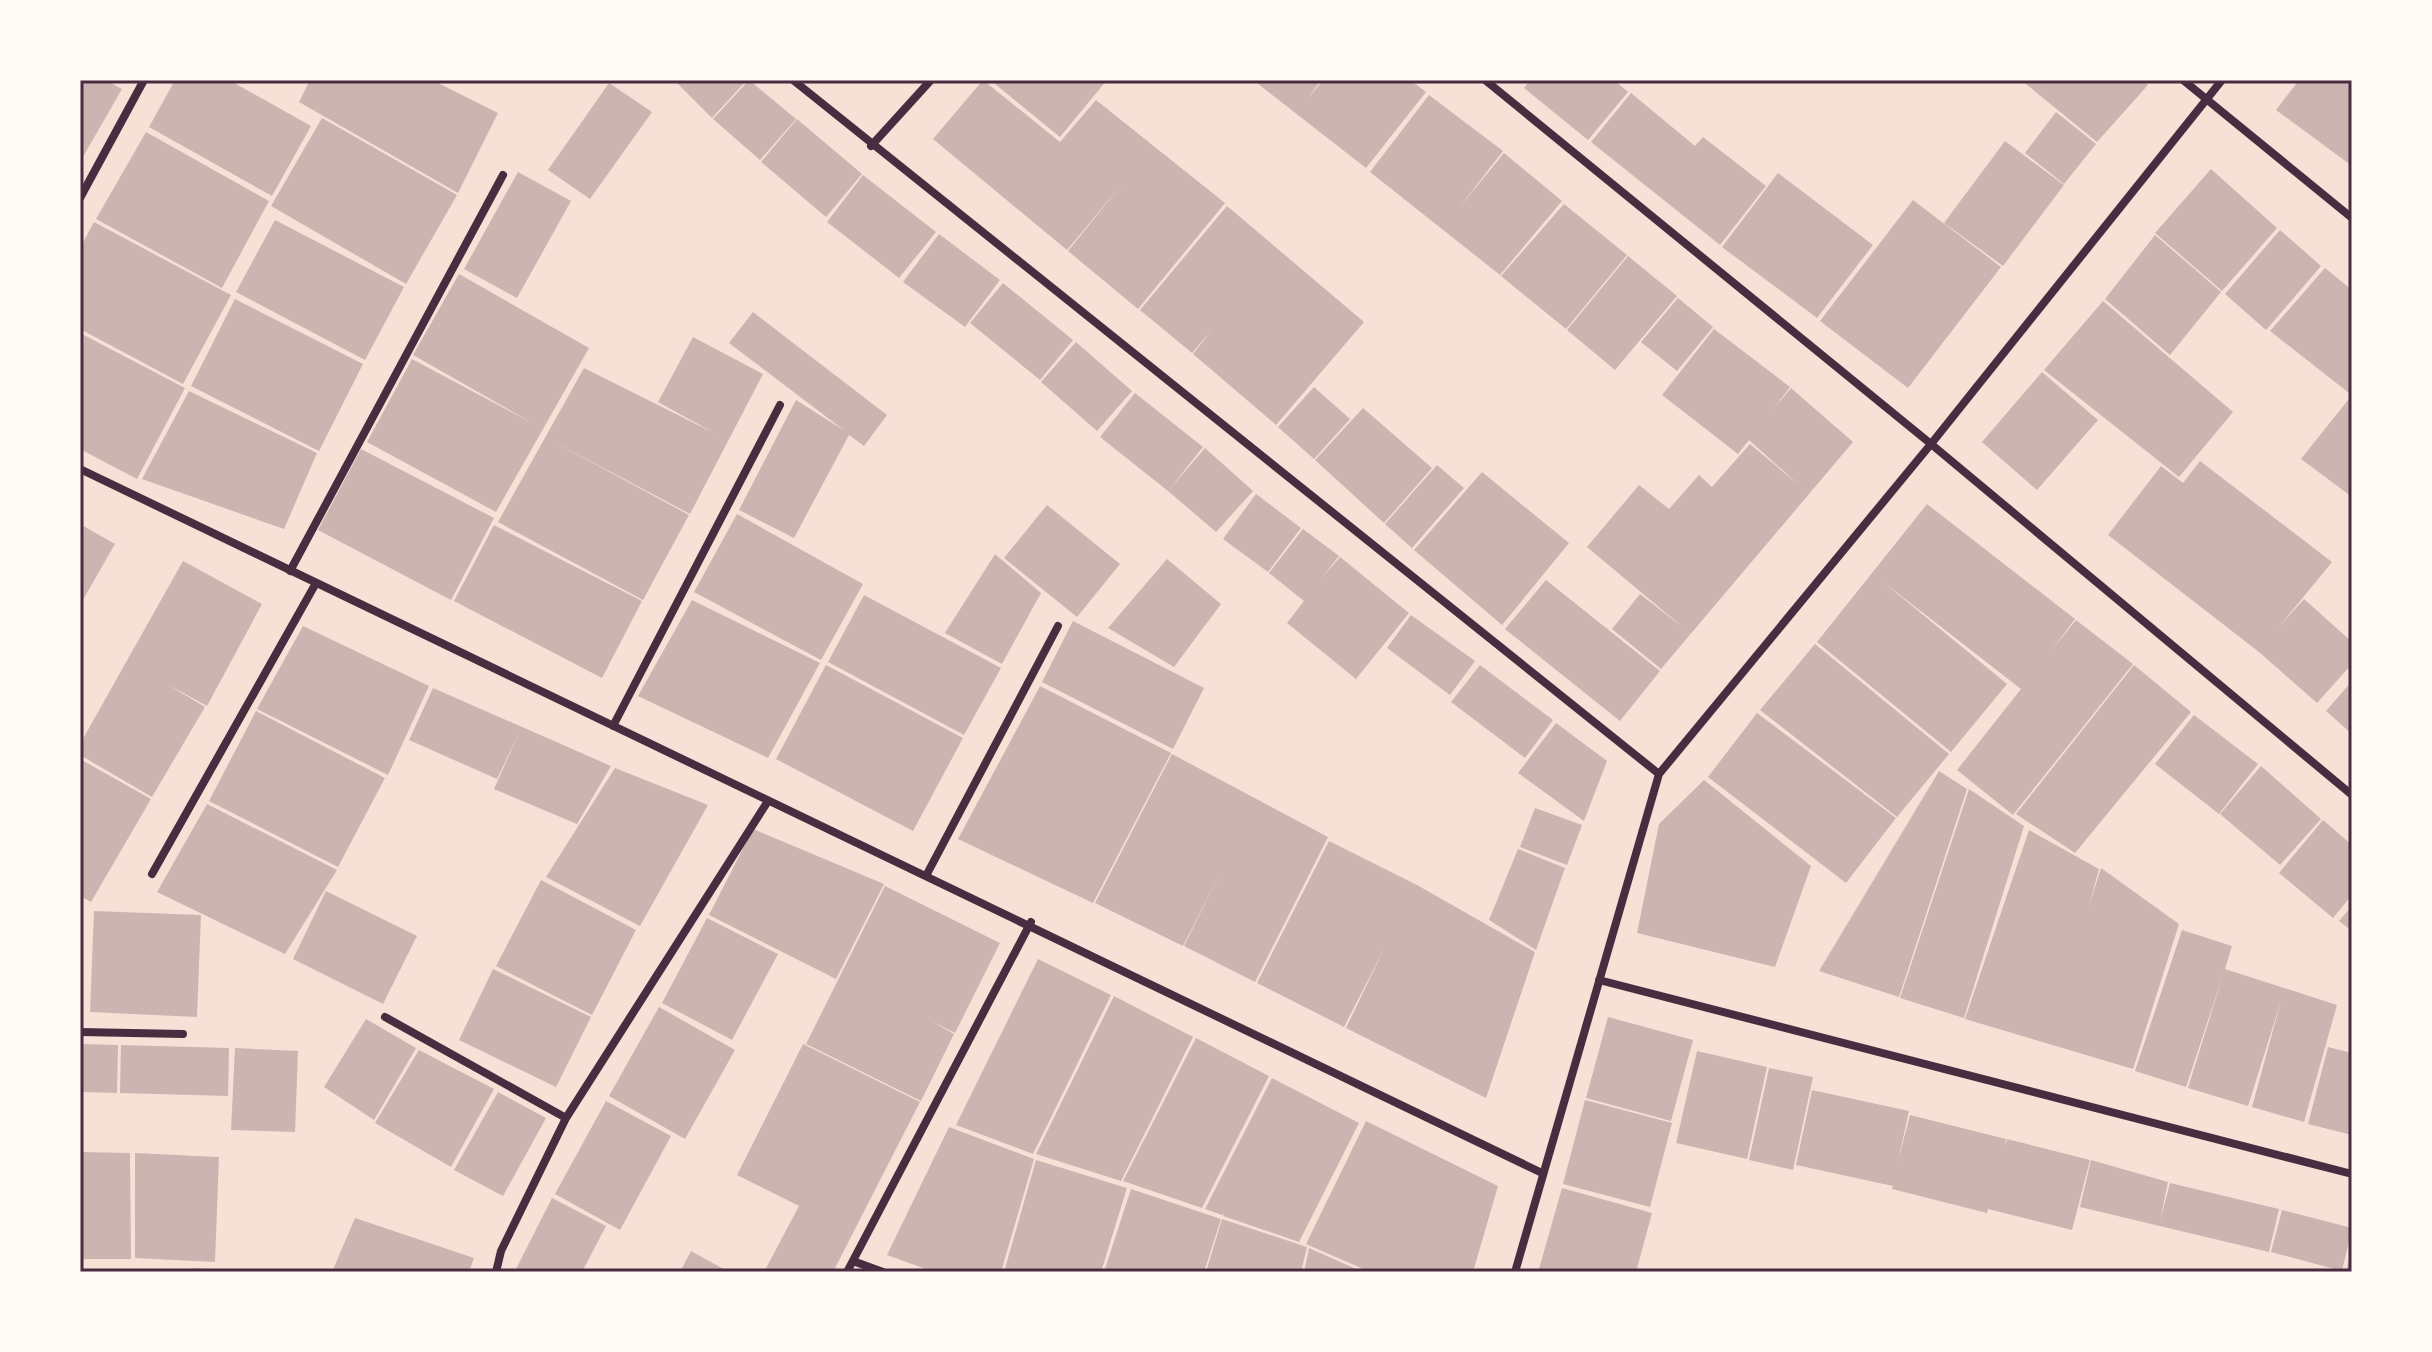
<svg xmlns="http://www.w3.org/2000/svg" width="2432" height="1352" viewBox="0 0 2432 1352" font-family="'Exo 2',sans-serif">
  <rect width="100%" height="100%" fill="#f7e1d7"/>
  <path fill="#ccb4b1" d="M80,80H105L122,89L80,162Z
    M175,80H229L311,126L272,196L149,127Z
    M310,80H432L498,113L458,193L299,102Z
    M674,80H747L712,118Z
    M749,80L796,119L760,160L713,119Z
    M983,80L1060,142L1096,100L1225,203L1138,309L1068,251L1123,183L1067,250L933,139Z
    M990,80H1107L1060,137Z
    M1253,80H1321L1307,100L1323,80H1410L1426,92L1366,168Z
    M1530,80H1614L1628,92L1588,140L1524,88Z
    M2021,80H2142L2148,85L2097,142Z
    M2299,80H2352V166L2276,110Z
    M609,83L652,112L590,199L548,170Z
    M1631,93L1695,146L1703,137L1766,186L1720,245L1591,142Z
    M1429,95L1503,151L1458,209L1504,153L1562,201L1500,275L1370,172Z
    M2056,112L2096,144L2064,184L2025,153Z
    M322,118L457,195L406,284L271,206Z
    M797,119L862,174L826,217L761,162Z
    M146,132L269,201L222,288L96,219Z
    M2005,141L2064,185L2003,266L1944,223Z
    M2211,169L2277,228L2222,291L2155,233Z
    M518,172L571,201L517,298L464,269Z
    M1778,173L1873,245L1817,318L1722,247Z
    M863,175L936,232L899,278L827,222Z
    M1913,200L2001,267L1908,388L1820,321Z
    M1564,204L1627,255L1566,329L1501,276Z
    M1227,206L1364,322L1276,425L1193,354L1212,330L1192,353L1140,310Z
    M275,220L404,287L365,360L236,292Z
    M94,222L231,295L183,384L80,329V248Z
    M2280,230L2321,266L2266,330L2225,294Z
    M939,234L1000,280L965,327L903,282Z
    M2155,235L2221,292L2170,355L2105,299Z
    M1628,256L1677,296L1615,370L1567,330Z
    M2325,268L2352,290V388L2349,393L2270,331Z
    M459,274L589,348L496,512L367,442L412,359L534,424L413,355Z
    M1003,283L1073,340L1040,380L970,323Z
    M1678,298L1713,327L1677,371L1641,342Z
    M235,299L363,364L319,451L191,386Z
    M2103,301L2233,412L2179,477L2044,370Z
    M753,312L887,415L864,446L849,435L794,538L739,510L796,400L845,431L729,343Z
    M1714,329L1790,387L1773,409L1791,388L1853,442L1661,669L1612,629L1640,594L1685,629L1587,547L1639,485L1669,509L1699,475L1712,487L1750,444L1799,485L1749,440L1738,454L1662,395Z
    M80,333L185,388L137,479L80,449Z
    M693,337L763,374L690,514L547,438L689,515L643,600L498,522L584,368L716,434L658,402Z
    M1076,342L1132,391L1097,431L1041,382Z
    M2042,372L2098,420L2037,490L1982,442Z
    M1314,387L1350,419L1314,459L1278,427Z
    M189,391L317,453L284,529L142,479Z
    M1135,393L1203,447L1168,491L1100,437Z
    M2352,395V497L2301,459Z
    M1363,408L1432,468L1384,523L1315,460Z
    M1205,448L1253,491L1216,532L1168,491Z
    M361,449L494,518L451,600L318,530Z
    M2200,461L2332,562L2278,628L2304,599L2352,642V664L2317,703L2259,652L2108,535L2161,466L2183,483Z
    M1437,465L1464,488L1412,548L1385,524Z
    M1482,472L1569,543L1502,625L1414,550Z
    M1256,494L1301,528L1268,572L1223,539Z
    M1927,504L2075,619L2051,651L2076,620L2133,664L2013,815L1957,770L2021,689L1882,581L2007,684L1951,752L1817,642Z
    M1047,505L1120,564L1077,617L1004,558Z
    M737,514L863,584L821,660L694,592Z
    M80,524L115,544L80,605Z
    M494,525L642,601L602,678L454,601Z
    M1303,529L1339,556L1321,579L1340,557L1409,613L1356,679L1287,623L1304,601L1269,573Z
    M995,554L1041,593L1002,664L945,633Z
    M1167,559L1221,604L1174,667L1108,628Z
    M183,561L262,604L207,706L167,684L205,707L152,797L80,755V744Z
    M1546,580L1660,671L1620,721L1505,629Z
    M864,595L1001,668L964,735L828,662Z
    M692,600L820,663L768,758L638,696Z
    M1411,615L1475,661L1450,695L1387,648Z
    M1073,621L1204,688L1173,749L1042,682Z
    M303,626L429,686L388,775L257,709Z
    M1815,644L1949,754L1897,817L1760,710Z
    M826,665L963,738L913,831L776,759Z
    M1480,665L1553,720L1525,758L1451,702Z
    M2134,665L2191,712L2075,853L2016,814Z
    M2352,681V734L2326,711Z
    M1040,686L1171,753L1093,903L958,839Z
    M433,688L611,766L577,824L494,789L520,731L497,779L409,740Z
    M256,711L385,778L338,867L209,801Z
    M1757,713L1896,818L1846,883L1708,777Z
    M2194,715L2258,764L2219,814L2155,764Z
    M1556,723L1607,761L1584,821L1518,773Z
    M1172,754L1328,837L1255,982L1184,946L1220,873L1183,946L1095,903Z
    M80,759L151,799L91,902L80,896Z
    M2261,766L2321,819L2280,865L2220,814Z
    M615,768L708,805L640,926L546,877Z
    M1939,771L1967,789L1899,997L1819,971Z
    M1704,780L1811,866L1775,967L1637,933L1659,824Z
    M1969,789L2024,826L1964,1018L1900,998Z
    M207,804L337,870L285,954L157,892Z
    M1535,808L1582,825L1567,865L1520,847Z
    M2323,820L2352,845V895L2333,918L2279,873Z
    M753,829L884,884L836,979L709,915Z
    M2029,830L2099,869L2089,906L2101,868L2179,924L2133,1069L1965,1019Z
    M1329,841L1417,885L1535,952L1486,1098L1346,1028L1385,947L1344,1027L1257,983Z
    M1518,849L1565,868L1536,950L1489,920Z
    M541,880L636,930L592,1015L496,966Z
    M885,886L1000,943L955,1033L931,1021L954,1034L921,1101L806,1044Z
    M326,891L417,936L383,1004L293,959Z
    M2352,906V931L2339,921Z
    M94,911L201,915L197,1017L90,1012Z
    M707,918L778,954L732,1040L662,1003Z
    M2182,930L2232,946L2225,969L2337,1005L2304,1122L2252,1107L2281,1001L2248,1106L2188,1088L2224,972L2186,1087L2135,1071Z
    M1038,959L1111,995L1033,1154L956,1125Z
    M493,969L591,1017L556,1087L459,1040Z
    M1114,996L1193,1037L1121,1181L1036,1154Z
    M659,1007L735,1050L685,1139L609,1096Z
    M1608,1017L1693,1040L1671,1121L1586,1098Z
    M366,1019L416,1048L374,1120L324,1087Z
    M1196,1038L1269,1076L1202,1208L1123,1181Z
    M80,1044L118,1045L117,1093L80,1092Z
    M803,1044L920,1102L833,1272H764L799,1206L737,1175Z
    M121,1045L229,1048L228,1096L120,1093Z
    M2328,1047L2352,1053V1135L2308,1124Z
    M235,1048L298,1051L295,1132L231,1130Z
    M419,1050L494,1089L451,1167L375,1123Z
    M1697,1051L1767,1067L1747,1159L1676,1143Z
    M1769,1068L1813,1077L1793,1170L1749,1160Z
    M1272,1078L1359,1123L1299,1242L1223,1216L1224,1213L1222,1215L1205,1209Z
    M1812,1090L1909,1111L1898,1161L1910,1115L2006,1139L2005,1147L2007,1139L2090,1160L2072,1230L1988,1209L1987,1213L1892,1189L1893,1186L1796,1165Z
    M498,1092L546,1118L503,1196L454,1170Z
    M1585,1100L1672,1123L1650,1207L1563,1184Z
    M606,1101L671,1136L620,1230L555,1194Z
    M1366,1121L1498,1186L1473,1272H1370L1306,1244Z
    M949,1127L1034,1159L1001,1272H934L887,1255Z
    M80,1152L130,1153L131,1259H80Z
    M135,1153L219,1157L215,1262L135,1258Z
    M1036,1160L1127,1188L1101,1272H1004Z
    M2091,1160L2168,1182L2160,1221L2170,1183L2279,1209L2269,1252L2080,1207Z
    M1562,1188L1652,1213L1636,1272H1552L1539,1269Z
    M1131,1189L1221,1219L1204,1272H1104Z
    M552,1198L606,1226L582,1272H521L516,1269Z
    M2282,1210L2352,1228L2342,1271L2271,1252Z
    M355,1218L474,1258L469,1272H332Z
    M1222,1219L1307,1247L1301,1272H1206Z
    M1309,1248L1363,1272H1304Z
    M2351,1250L2352,1272H2346Z
    M691,1251L729,1272H680Z
    M192,1268L223,1270L222,1272H192Z"/>
  <g fill="none" stroke-linecap="round" stroke-linejoin="round">
    <path stroke="#4a2c40" stroke-width="8" d="M793,80L1659,774
      M1485,80L1931,444L2352,795
      M2183,80L2352,218
      M871,146L931,80
      M80,198L144,80
      M80,469C567,704 1056,935 1542,1173
      M290,571L503,175
      M613,726L780,405
      M152,874L316,583
      M927,874L1058,626
      M1599,980L2352,1174
      M385,1017L566,1118
      M80,1032L183,1034
      M853,1261L883,1272
      M496,1272L501,1251L566,1118L768,801
      M847,1272L1031,922
      M1515,1272L1659,774L1931,444L2222,80"/>
  </g>
  <rect width="2432" height="1352" fill="none" stroke="#fffaf5" stroke-width="164"/>
  <rect x="82" y="82" width="2268" height="1188" fill="none" stroke="#4a2c40" stroke-width="3"/>
</svg>
